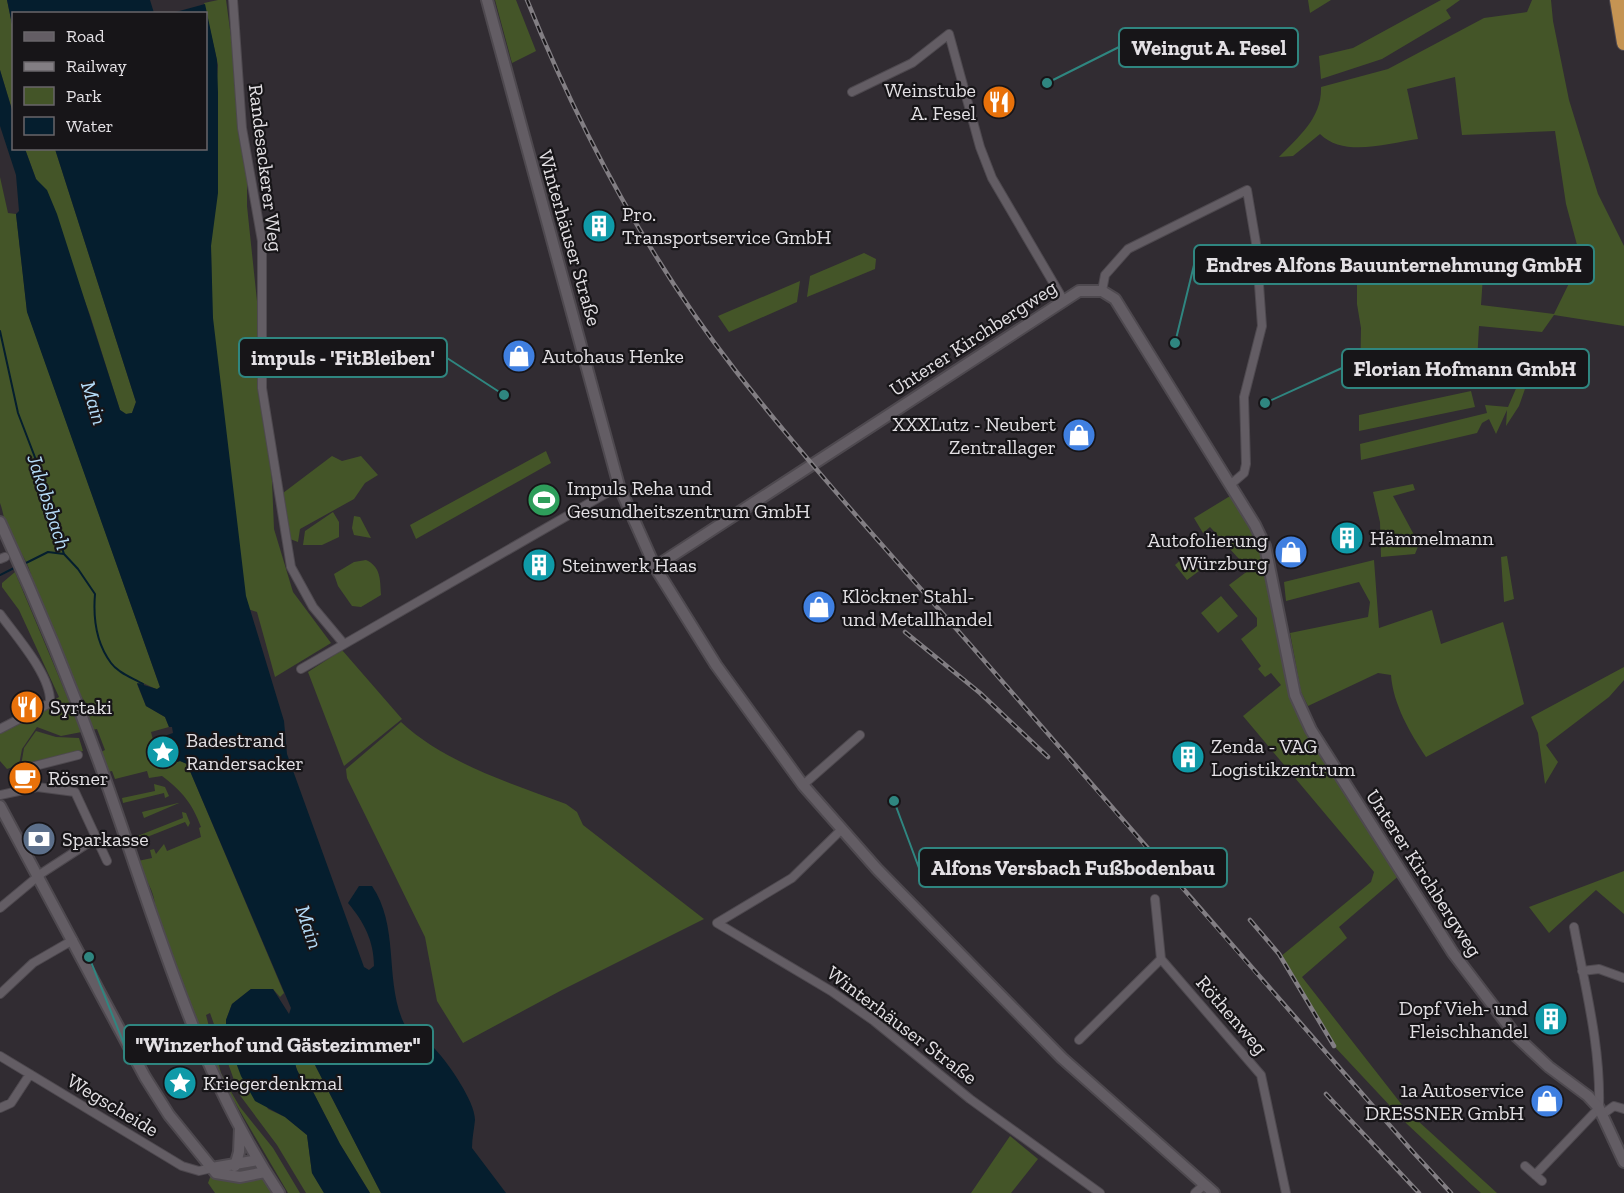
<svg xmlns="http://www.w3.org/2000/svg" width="1624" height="1193" viewBox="0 0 1624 1193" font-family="'Zilla Slab',serif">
  <rect width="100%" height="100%" fill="#312c32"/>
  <path fill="#445528" d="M0,0H7L13,29V113L0,70Z
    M218,0H226L247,155V206L257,301V347L272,481L274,529L293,592L331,643L275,677L257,612L239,606L212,318L211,246L204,182L213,128L218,65L204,3Z
    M495,0H516L536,51L512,63Z
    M1308,0H1331L1310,13Z
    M1441,0H1460L1446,10L1451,18L1382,59L1321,79L1319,56L1353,48Z
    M1532,0H1551L1553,21L1569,100L1598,194L1624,246V326L1554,315L1542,332L1479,326L1477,363L1360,387L1361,328L1357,304V278L1483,276L1481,305L1554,314L1576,269L1580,256L1566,204L1555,131L1462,135L1455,77L1407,89L1418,139C1388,143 1344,158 1320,134L1293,156L1279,157C1299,136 1322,118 1321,87L1388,69L1484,18L1527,12Z
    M25,149H55L136,402L132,413L126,414L120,410L90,315L43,189L36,179Z
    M0,177L8,213L16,214L27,311L160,687L158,690L141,682L137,684L146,706L165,717L169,727L151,732L155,748L168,765L180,761L187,764L284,993L280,997L273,989H251L232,1004L226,1020L268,1109L285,1117L307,1135L312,1173L324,1193H306L277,1145L239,1094L210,1013L206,1015L221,1073L230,1090L240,1107L273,1148L300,1193H288L220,1077L204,1044L155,913C157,892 144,879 138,861L152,858L150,850L154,849L156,854L164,844L167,851L201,837L199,828L201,827C192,803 182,791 162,776L149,778L147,771L115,779L112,771L108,772L101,752L105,750L97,729L61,736L37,727L22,749L19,765L7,769L0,761V732L59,697L19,610L2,587V583L15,572L74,713L89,708L79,693L33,586C32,564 15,546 6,526C4,519 3,511 0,503Z
    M864,253L876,259L875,269L807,297L810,276Z
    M800,281L797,302L729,332L718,316Z
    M1518,384L1526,386L1519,406L1506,426L1507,410L1496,434L1489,419L1482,423L1477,433L1361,460L1360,444L1487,413L1485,405L1508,407Z
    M1471,391L1475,407L1359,431V415Z
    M546,451L551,463L416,539L410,525Z
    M332,456L342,461L361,456L378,475L365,483L354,499L300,529L298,542L290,539L283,493Z
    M1413,484L1415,490L1393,496L1419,544L1415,554L1381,557L1380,522L1373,492Z
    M1235,493L1255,525L1295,695L1401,874L1339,927L1347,938L1302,977L1406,1110L1497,1193H1481L1472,1185L1407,1124L1334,1046L1280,957L1371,882L1374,872L1243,716L1281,685L1271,673L1265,677L1258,669L1261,666L1241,639L1257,626V618L1229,585L1249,570L1210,527L1203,533L1194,518Z
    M333,512L339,522V537L322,545H303L305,531Z
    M354,516L360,517L371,538L354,535L352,528Z
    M1186,555L1199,571L1187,580L1175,565Z
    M1507,556L1514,599L1504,602L1501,557Z
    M366,560C381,567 380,579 381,595L361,607L352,606L338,586L334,574L354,562Z
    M1374,560L1379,628L1432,610L1441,644L1503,622L1524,704L1426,757C1410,733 1393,704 1391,675L1378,673L1308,706L1301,692L1290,633L1368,617L1370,602L1359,582L1286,601L1284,582Z
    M1221,596L1238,616L1218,633L1201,613Z
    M342,650L402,719L344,766L308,672Z
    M1624,667V680L1609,697L1546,745L1558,762L1545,784L1538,733L1531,717Z
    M401,722C445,763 510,783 566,804L577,812L583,825L704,919L562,990L463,1043L437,1001L425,937L347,778L346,769Z
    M36,731L56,737L79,738L83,751L21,766L24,748Z
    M154,784L165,787L169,796L165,798L164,793L123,803L122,798L155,791Z
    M179,803L144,818L142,812L178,803Z
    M182,812L186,813L190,823L188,827L185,822L147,837L148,842L137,844L135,837L183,818Z
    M1624,871V914L1596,890L1549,933L1529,907Z
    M298,1024L316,1067L381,1193H370L340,1144L309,1084C290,1071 295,1054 296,1034L294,1029Z
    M1010,1136L1038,1159L1011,1193H971Z
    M211,1175L263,1177L273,1193H215L208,1183Z"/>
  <path fill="#051e2e" d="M7,0H150L154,13L14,14L13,29Z
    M205,4L217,60L218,93V193L211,246L213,318L246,596L284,721L287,754L364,967L369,970L374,966C374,941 364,922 348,903L359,886H372C399,926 385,976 402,1019C411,1040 422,1035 435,1049C448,1063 475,1101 475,1120C474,1130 472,1138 472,1148L506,1193H381L316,1067L297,1025L294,1029L296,1034C295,1054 290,1071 309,1084L340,1144L370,1193H324L312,1173L307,1135L285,1117L255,1101L241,1076L226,1036V1020L232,1004L251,989H273L289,1014L291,1008L187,764L180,761L168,765L164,736L173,733L172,727H169L165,717L146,706L137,683L157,689L160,687L27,312L16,214L19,211L16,175L0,126V70L13,113L14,148L25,149L36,179L47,190L57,214L120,410L126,414L132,413L136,402L55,149L206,148V14L172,13Z"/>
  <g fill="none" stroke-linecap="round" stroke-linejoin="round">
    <path stroke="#051e2e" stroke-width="2" d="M0,331L18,413L57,515L59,539L64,554L78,569L95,594C93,618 96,643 111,663C118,673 133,678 143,684
      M24,564L48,552L64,554
      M0,575L16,567"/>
    <defs>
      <path id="street" d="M233,0L242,128L262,241V388L291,567L313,607L344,644
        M852,92L912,63L949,34L980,147L992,178L1064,301
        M1102,291L1105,275L1128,249L1247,190L1256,243L1262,326L1244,397L1246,464L1244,473L1230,485
        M0,559L5,557
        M0,614C15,635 52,676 50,703L0,729
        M301,669L619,486
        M19,770L78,755
        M803,785L860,735
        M0,795L37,787L75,792L107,861
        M842,829L792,878L717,923L831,991L874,1021L970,1099L1100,1193
        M1155,899L1161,959L1261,1075L1286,1193
        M0,908L42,873L96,838
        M1582,971L1599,969L1624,978
        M0,994L33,963L73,940
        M1079,1040L1161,959
        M0,1056L182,1166L199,1171L212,1168
        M0,1108L11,1103L30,1074
        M1603,1114L1614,1106L1624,1109
        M1525,1166L1542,1181
        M1535,1175L1599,1108C1601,1047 1585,987 1574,927
        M1195,1193L1204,1185"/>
      <path id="secondary" d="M487,0L619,486L655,567L716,665L803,785L877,869L1062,1058L1214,1193
        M0,522C44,617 83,714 117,813C162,943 202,1078 279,1193
        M655,567L1079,291H1102L1115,299L1255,525L1265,546L1295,695L1311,730L1453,953L1517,1037L1549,1067L1588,1096L1599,1108L1624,1162
        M0,806L145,1077L169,1115L216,1173L240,1177L265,1172
        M235,1166L239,1152L240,1128
        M212,1168L258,1160"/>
      <path id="highway" d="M1617,0L1624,43"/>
    </defs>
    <use href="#street" stroke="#4e494f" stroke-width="10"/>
    <use href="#secondary" stroke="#4e494f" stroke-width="14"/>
    <use href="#highway" stroke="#4e494f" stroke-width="16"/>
    <use href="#street" stroke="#635d64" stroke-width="8"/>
    <use href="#secondary" stroke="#635d64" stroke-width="10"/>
    <use href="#highway" stroke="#c59453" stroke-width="14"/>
    <defs>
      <path id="rail" d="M527,0C580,131 648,258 735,370C815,472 903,568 988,665C1129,828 1271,990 1413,1152L1451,1193
        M905,632L980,693L1048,757
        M1250,920L1279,954L1334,1046
        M1326,1094L1419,1193"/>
    </defs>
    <use href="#rail" stroke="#827e83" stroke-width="4.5"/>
    <use href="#rail" stroke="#171518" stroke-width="2" stroke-dasharray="7" stroke-linecap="butt"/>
  </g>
  <defs>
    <symbol id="restaurant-disc" viewBox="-11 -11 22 22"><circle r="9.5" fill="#e8710a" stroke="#171518"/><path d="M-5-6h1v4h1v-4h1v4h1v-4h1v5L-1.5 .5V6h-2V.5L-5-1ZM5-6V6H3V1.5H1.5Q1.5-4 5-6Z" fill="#fff"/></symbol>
    <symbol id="building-disc" viewBox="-11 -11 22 22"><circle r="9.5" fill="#0f9aa8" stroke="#171518"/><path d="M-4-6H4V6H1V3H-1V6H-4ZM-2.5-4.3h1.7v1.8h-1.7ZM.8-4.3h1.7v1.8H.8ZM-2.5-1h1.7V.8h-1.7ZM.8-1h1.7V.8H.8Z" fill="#fff"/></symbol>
    <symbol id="shop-disc" viewBox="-11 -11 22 22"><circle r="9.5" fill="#3f7fe0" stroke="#171518"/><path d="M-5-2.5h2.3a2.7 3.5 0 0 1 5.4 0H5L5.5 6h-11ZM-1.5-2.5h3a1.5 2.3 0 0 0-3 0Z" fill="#fff"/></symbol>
    <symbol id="stadium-disc" viewBox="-11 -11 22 22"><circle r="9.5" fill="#2e9e5b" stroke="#171518"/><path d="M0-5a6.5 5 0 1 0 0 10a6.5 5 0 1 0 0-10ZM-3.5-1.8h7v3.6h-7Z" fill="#fff"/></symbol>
    <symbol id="sight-disc" viewBox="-11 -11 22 22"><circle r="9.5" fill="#0f9aa8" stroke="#171518"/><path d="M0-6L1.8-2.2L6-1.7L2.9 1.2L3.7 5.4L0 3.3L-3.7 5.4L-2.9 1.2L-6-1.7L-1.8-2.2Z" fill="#fff"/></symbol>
    <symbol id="cafe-disc" viewBox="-11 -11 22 22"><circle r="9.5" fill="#e8710a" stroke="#171518"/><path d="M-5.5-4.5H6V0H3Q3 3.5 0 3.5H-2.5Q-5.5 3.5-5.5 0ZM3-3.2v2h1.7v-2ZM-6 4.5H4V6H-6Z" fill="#fff"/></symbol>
    <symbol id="bank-disc" viewBox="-11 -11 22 22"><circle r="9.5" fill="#5c6f8a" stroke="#171518"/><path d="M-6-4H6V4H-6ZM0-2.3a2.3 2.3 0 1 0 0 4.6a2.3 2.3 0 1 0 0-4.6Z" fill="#fff"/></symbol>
  </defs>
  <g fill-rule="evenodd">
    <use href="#restaurant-disc" x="980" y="83" width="38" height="38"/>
    <use href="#building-disc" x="580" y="207" width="38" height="38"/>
    <use href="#shop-disc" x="500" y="337" width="38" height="38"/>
    <use href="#shop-disc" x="1060" y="416" width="38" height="38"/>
    <use href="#stadium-disc" x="525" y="481" width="38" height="38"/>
    <use href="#building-disc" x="1328" y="519" width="38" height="38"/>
    <use href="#shop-disc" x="1272" y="533" width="38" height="38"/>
    <use href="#building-disc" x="520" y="546" width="38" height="38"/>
    <use href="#shop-disc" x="800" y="588" width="38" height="38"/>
    <use href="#restaurant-disc" x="8" y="688" width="38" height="38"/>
    <use href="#sight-disc" x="144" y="733" width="38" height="38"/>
    <use href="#building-disc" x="1169" y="738" width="38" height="38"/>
    <use href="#cafe-disc" x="6" y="759" width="38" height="38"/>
    <use href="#bank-disc" x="20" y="820" width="38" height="38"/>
    <use href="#building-disc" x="1532" y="1000" width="38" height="38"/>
    <use href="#sight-disc" x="161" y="1064" width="38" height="38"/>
    <use href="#shop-disc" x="1528" y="1082" width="38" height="38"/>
  </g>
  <g text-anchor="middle" stroke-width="4.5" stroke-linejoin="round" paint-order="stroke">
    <g font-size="20" fill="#e3e0e4" stroke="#171518" text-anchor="start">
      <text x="976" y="97" text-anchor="end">Weinstube<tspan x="976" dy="23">A. Fesel</tspan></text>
      <text x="622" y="221">Pro.<tspan x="622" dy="23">Transportservice GmbH</tspan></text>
      <text x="542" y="363">Autohaus Henke</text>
      <text x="1056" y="431" text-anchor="end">XXXLutz - Neubert<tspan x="1056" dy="23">Zentrallager</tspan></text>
      <text x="567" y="495">Impuls Reha und<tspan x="567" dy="23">Gesundheitszentrum GmbH</tspan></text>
      <text x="1370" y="545">Hämmelmann</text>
      <text x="1268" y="547" text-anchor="end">Autofolierung<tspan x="1268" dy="23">Würzburg</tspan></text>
      <text x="562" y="572">Steinwerk Haas</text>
      <text x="842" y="603">Klöckner Stahl-<tspan x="842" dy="23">und Metallhandel</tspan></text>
      <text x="50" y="714">Syrtaki</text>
      <text x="186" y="747">Badestrand<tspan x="186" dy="23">Randersacker</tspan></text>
      <text x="1211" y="753">Zenda - VAG<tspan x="1211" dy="23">Logistikzentrum</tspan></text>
      <text x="48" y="785">Rösner</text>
      <text x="62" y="846">Sparkasse</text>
      <text x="1528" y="1015" text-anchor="end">Dopf Vieh- und<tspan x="1528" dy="23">Fleischhandel</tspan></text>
      <text x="203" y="1090">Kriegerdenkmal</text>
      <text x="1524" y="1097" text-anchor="end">1a Autoservice<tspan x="1524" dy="23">DRESSNER GmbH</tspan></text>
    </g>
    <g font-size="20" fill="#e3e0e4" stroke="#171518">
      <text transform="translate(266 168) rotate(83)" y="7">Randesackerer Weg</text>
      <text transform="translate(570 238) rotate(74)" y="7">Winterhäuser Straße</text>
      <text transform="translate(973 338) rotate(-33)" y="7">Unterer Kirchbergweg</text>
      <text transform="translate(1424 873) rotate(57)" y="7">Unterer Kirchbergweg</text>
      <text transform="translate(1232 1015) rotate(49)" y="7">Röthenweg</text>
      <text transform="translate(902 1025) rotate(37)" y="7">Winterhäuser Straße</text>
      <text transform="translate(113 1105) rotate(31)" y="7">Wegscheide</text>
    </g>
    <g font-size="21" font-style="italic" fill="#b5dcf8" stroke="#171518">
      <text transform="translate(94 403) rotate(73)" y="7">Main</text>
      <text transform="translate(49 502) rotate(72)" y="7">Jakobsbach</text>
      <text transform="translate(309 927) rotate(71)" y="7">Main</text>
    </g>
  </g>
  <path fill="none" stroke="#2f8680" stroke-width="2" d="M1047 83L1119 47M1175 343L1194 265M504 395L447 358M1265 403L1342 368M894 801L919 868M89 957L124 1044"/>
  <g fill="#2f8680" stroke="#171518" stroke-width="2">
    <circle cx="1047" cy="83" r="6"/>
    <circle cx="1175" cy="343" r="6"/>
    <circle cx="504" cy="395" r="6"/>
    <circle cx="1265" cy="403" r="6"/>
    <circle cx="894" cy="801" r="6"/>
    <circle cx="89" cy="957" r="6"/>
  </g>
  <g fill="#171518" stroke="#2f8680" stroke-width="2">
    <rect x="1119" y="28" width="179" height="39" rx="6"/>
    <rect x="1194" y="245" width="400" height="39" rx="6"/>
    <rect x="239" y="338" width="208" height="39" rx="6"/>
    <rect x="1342" y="349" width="247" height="39" rx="6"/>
    <rect x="919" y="848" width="308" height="39" rx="6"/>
    <rect x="124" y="1025" width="309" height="39" rx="6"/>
  </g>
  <g font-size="21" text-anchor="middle" font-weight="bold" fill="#e3e0e4">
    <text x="1209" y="55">Weingut A. Fesel</text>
    <text x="1394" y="272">Endres Alfons Bauunternehmung GmbH</text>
    <text x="343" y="365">impuls - 'FitBleiben'</text>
    <text x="1465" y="376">Florian Hofmann GmbH</text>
    <text x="1073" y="875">Alfons Versbach Fußbodenbau</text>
    <text x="278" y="1052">"Winzerhof und Gästezimmer"</text>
  </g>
  <rect x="12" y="12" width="195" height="138" fill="#171518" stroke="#69666a" stroke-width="1.5"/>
  <rect x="24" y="32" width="30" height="9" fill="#635d64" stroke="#69666a" stroke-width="1.5"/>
  <text x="66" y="42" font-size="18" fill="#e3e0e4">Road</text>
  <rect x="24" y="62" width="30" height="9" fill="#827e83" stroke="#69666a" stroke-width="1.5"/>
  <text x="66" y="72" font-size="18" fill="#e3e0e4">Railway</text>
  <rect x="24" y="87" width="30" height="18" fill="#445528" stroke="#69666a" stroke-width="1.5"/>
  <text x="66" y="102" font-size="18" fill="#e3e0e4">Park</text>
  <rect x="24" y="117" width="30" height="18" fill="#051e2e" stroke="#69666a" stroke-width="1.5"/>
  <text x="66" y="132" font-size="18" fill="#e3e0e4">Water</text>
</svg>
